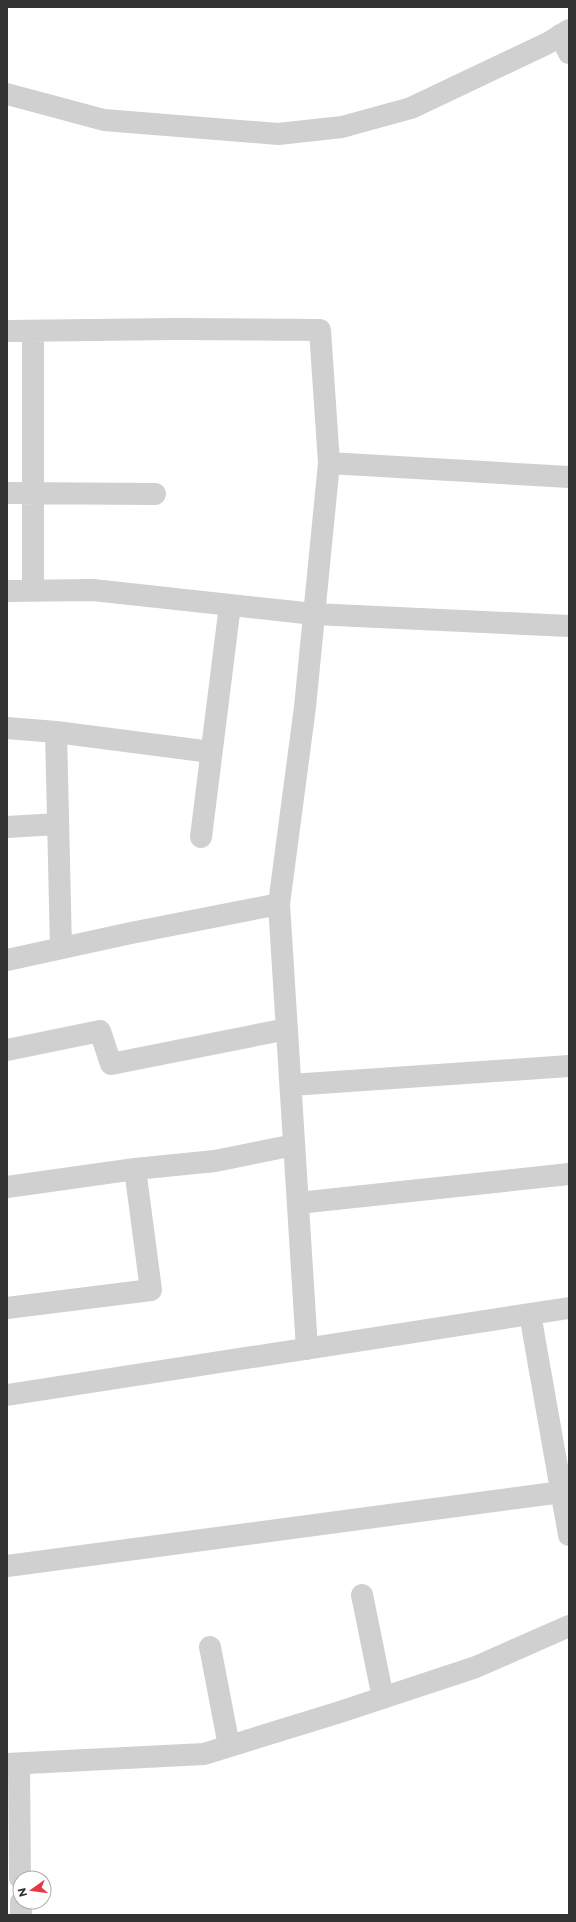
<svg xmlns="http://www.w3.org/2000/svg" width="576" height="1922" viewBox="0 0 576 1922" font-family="Montserrat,sans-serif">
  <rect width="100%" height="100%" fill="#fff"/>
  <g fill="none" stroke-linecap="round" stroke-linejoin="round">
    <path stroke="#d0d0d0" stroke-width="22" d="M560,35L569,53
      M7,94L104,120L278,134L342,127L411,108L548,43L569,30
      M7,331L176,329L320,330L329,463L305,707L279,904L307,1349
      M329,463L569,477
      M7,493L155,494
      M33,590V331
      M7,591L93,590L314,614L569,626
      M7,728L56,732
      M7,827L58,824
      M201,837L230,605
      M61,948L56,732L211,752
      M7,960L131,933L279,904
      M7,1050L100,1031L111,1064L287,1029
      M291,1085L569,1066
      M7,1187L135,1169L215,1161L294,1145
      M298,1203L569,1174
      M7,1308L151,1290L135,1169
      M530,1314L569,1535
      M7,1395L569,1308
      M7,1566L562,1492
      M362,1595L383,1698
      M210,1647L229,1746
      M7,1764L204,1754L340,1712L476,1667L569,1626
      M19,1764L20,1878
      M21,1902V1915"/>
  </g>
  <rect width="576" height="1922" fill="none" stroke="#333333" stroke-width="16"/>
  <g transform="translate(32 1890) rotate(256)"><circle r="19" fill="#ffffff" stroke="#adadad"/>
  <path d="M0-3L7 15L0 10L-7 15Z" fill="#e63946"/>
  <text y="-6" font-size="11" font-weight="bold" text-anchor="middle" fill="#333333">N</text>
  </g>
</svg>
